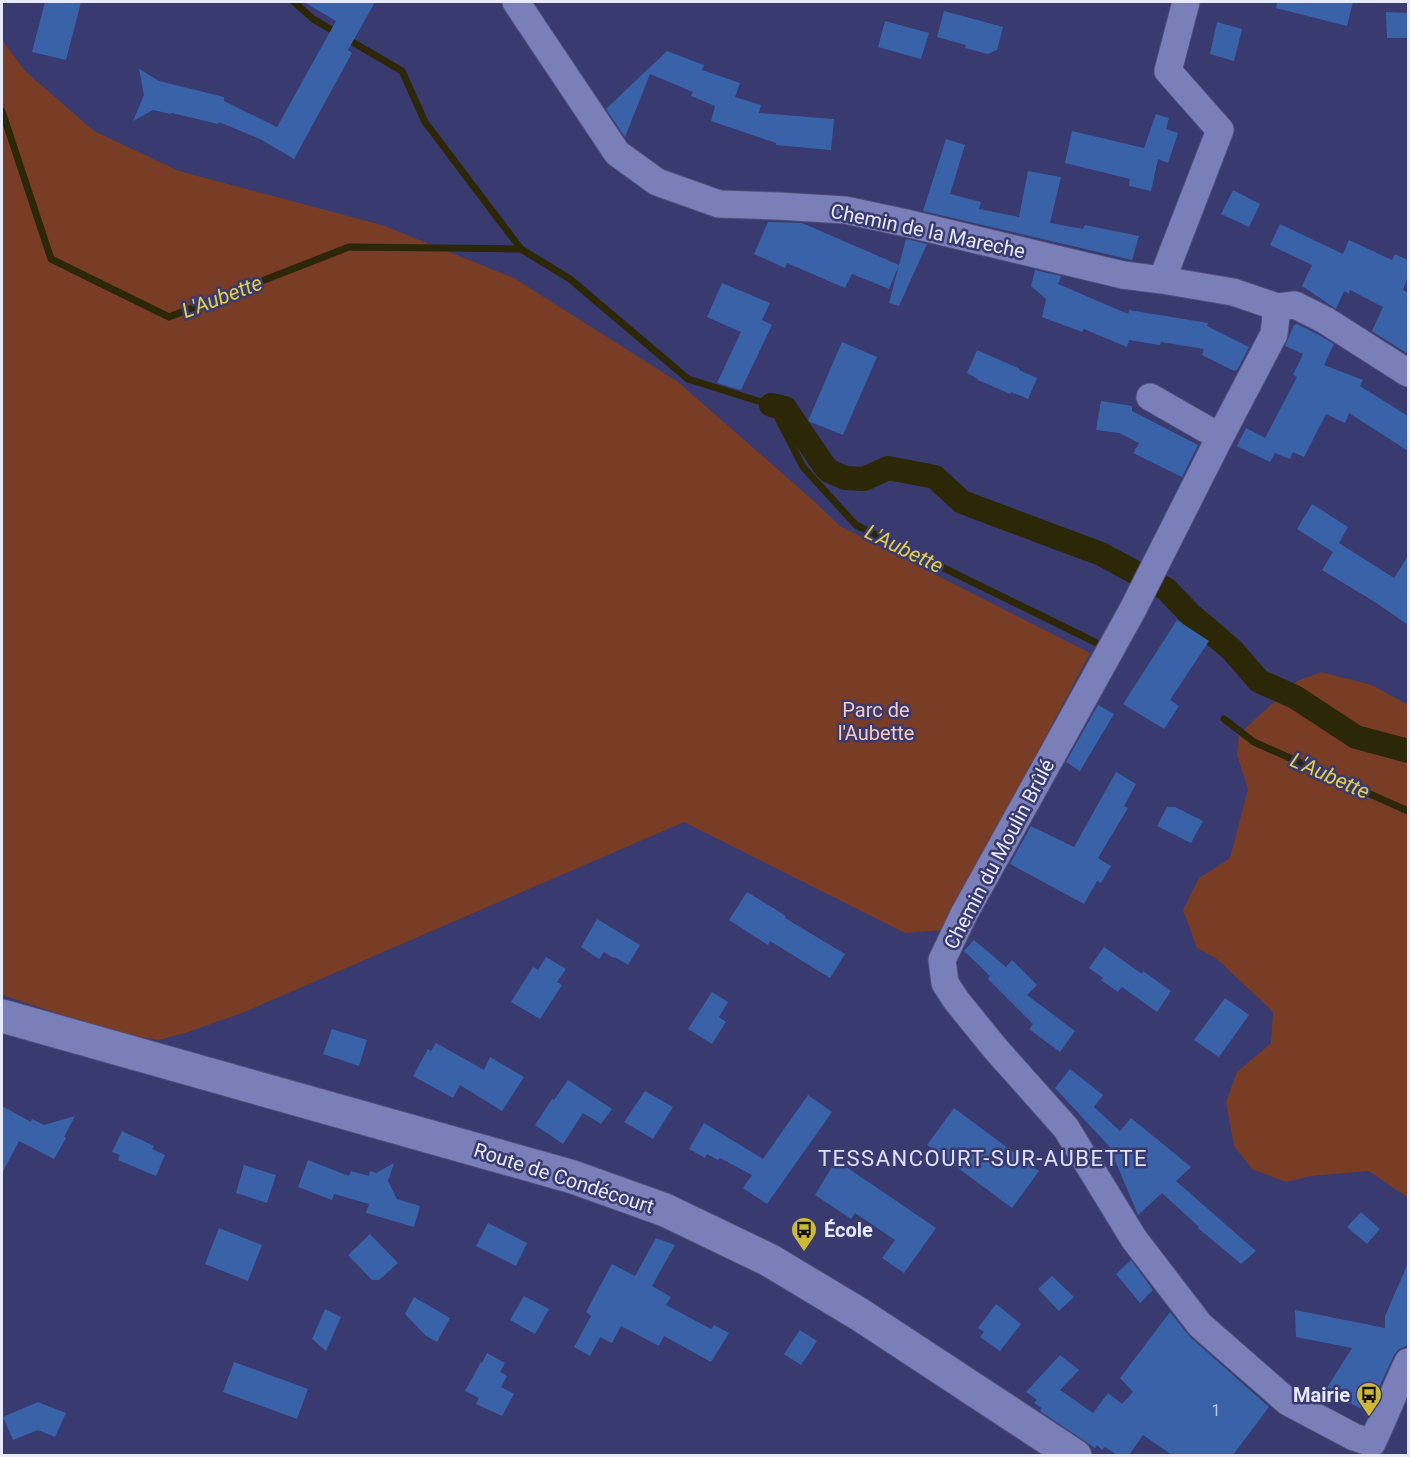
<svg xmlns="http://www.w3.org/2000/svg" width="1410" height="1457" viewBox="0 0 1410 1457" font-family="Roboto,sans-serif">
  <rect width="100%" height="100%" fill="#393a6f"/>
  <path fill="#793c25" d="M2,40L25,71L94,131L179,171L382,225L514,278L678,382L815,502L840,526L1090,653L943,930L905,933L684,822L242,1013L185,1033L158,1040L121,1034L2,995Z
    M1321,672L1372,685L1408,705V1197L1396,1190L1369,1171L1310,1176L1286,1182L1252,1169L1234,1146L1226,1102L1237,1072L1271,1043L1273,1012L1217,959L1197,948L1183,910L1199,878L1230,858L1248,789L1237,755L1239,734L1297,681Z"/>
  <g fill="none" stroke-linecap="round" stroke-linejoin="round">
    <path stroke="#2c2707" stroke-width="7" d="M294,2L313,19L402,71L425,122L521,249L570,279L688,379L771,405L803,467L856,525L1095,642
      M2,111L51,259L169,317L349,247L521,249
      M1224,719L1254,742L1408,811"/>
    <path stroke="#2c2707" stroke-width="24" d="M771,405L785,408L825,467L829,471L845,478L864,479L888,468L935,477L962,502L1101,554L1166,589L1191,615L1232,650L1259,681L1295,697L1356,737L1408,751"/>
  </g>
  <path fill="#3a62a8" d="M45,2H81L66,60L32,52Z
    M304,2H375L348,50L352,53L294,159L260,139L219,122L218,124L172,113L170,114L153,110L133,121L144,95L139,69L159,81L224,97V101L277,127L336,21Z
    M1277,2H1353L1347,26L1276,8Z
    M944,11L1003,27L997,50L988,54L965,48L966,45L937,37Z
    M1386,12L1408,13V38H1387Z
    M885,21L929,33L921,59L878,47Z
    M1217,22L1242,29L1234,61L1210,54Z
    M667,51L704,65L702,70L740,83L735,97L761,105L759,113L834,119L831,150L776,145V143L711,121L715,106L691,96L693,92L650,74L625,137L606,109Z
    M1156,114L1169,118L1166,129L1178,133L1168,163L1158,159L1151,191L1129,186L1130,179L1065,163L1072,131L1144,148Z
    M946,139L965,145L950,194L981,202L979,209L1019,217L1028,171L1061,177L1050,223L1083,229L1085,225L1139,236L1132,260L923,211Z
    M1233,190L1260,204L1249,227L1221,214Z
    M768,222L802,223L899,265L906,239L927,244L899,306L889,303L899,265L889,289L852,274L845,288L787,263L785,268L754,254Z
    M1280,224L1343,254L1349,240L1392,260L1395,254L1408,260V276L1403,290L1408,293V354L1372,331L1383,307L1350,290L1349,294L1344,291L1336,309L1302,286L1312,265L1270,245Z
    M1035,270L1061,276L1058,284L1128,314L1129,310L1208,323L1207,326L1249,347L1237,370H1236L1234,371L1202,355L1204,349L1161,342L1160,345L1129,340L1127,347L1084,329L1082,332L1042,317L1046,299L1031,286Z
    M722,283L770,303L762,320L772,325L741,390L717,383L741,332L707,317Z
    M1297,324L1317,334L1334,344L1324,365L1363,380L1360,386L1408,416V451L1349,413L1345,423L1326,414L1304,457L1293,452L1290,459L1275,453L1270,462L1237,446L1246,428L1265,438L1297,377L1293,375L1303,354L1285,346L1294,325Z
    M842,342L877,357L843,435L808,421Z
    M977,350L1020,369L1019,370L1037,378L1028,399L1011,392L1010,394L978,380V379L967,373Z
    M1101,401L1132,406V411L1198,445L1182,477L1133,453L1139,443L1119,433L1096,430Z
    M1312,504L1348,527L1339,543L1394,578L1408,556V625L1378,604L1322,570L1333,552L1297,529Z
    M1177,620L1209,641L1170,700L1179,706L1164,729L1123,704Z
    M1098,705L1114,714L1080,771L1066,762Z
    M1116,772L1136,784L1124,806L1128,808L1098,858L1111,866L1101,883L1097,881L1084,904L1010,864L1031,826L1074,847Z
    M1167,807H1175L1203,821L1191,843L1157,826Z
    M747,892L786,916L785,918L845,954L830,978L770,941L768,945L729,920Z
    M597,919L640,945L628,965L615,957L614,958L604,952L599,959L581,947Z
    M974,940L1006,967L1012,960L1037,985L1027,995L1075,1031L1060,1052L1029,1029L1033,1024L988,979L990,976L964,951Z
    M1104,947L1142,974L1143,971L1171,991L1157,1012L1122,987L1118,992L1101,980L1103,978L1089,968Z
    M546,957L566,969L557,982L562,985L540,1019L511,1002L533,967L538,970Z
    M712,992L728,1002L719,1017L726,1022L712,1044L688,1029Z
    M1225,998L1249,1015L1219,1057L1194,1040Z
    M332,1029L367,1040L359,1066L323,1054Z
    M436,1043L484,1070L490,1057L524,1077L502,1111L460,1085L453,1098L413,1076L428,1049L431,1051Z
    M1070,1069L1103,1095L1094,1107L1120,1131L1131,1118L1191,1167L1176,1181L1256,1251L1241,1264L1198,1228L1199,1227L1162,1193L1138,1215L1109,1146L1055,1088Z
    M568,1080L612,1109L601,1124L583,1113L563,1144L535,1125L552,1099L554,1100Z
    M645,1091L673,1107L653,1139L624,1122Z
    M808,1095L832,1112L767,1204L743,1188L752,1175L720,1158L718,1160L707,1154L705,1158L689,1149L704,1123L763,1159Z
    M2,1106L31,1122L32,1119L44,1125L75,1116L64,1137L66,1138L54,1159L19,1141L2,1173Z
    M954,1108L1039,1171L1012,1208L927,1145Z
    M122,1131L154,1146L152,1149L165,1155L156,1176L118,1160L120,1155L112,1152Z
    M308,1160L349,1176L351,1171L369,1176L370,1171L376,1173L394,1163L388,1181L397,1199L420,1206L414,1227L366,1213L369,1204L334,1194L332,1200L298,1187Z
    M836,1160L936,1228L904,1273L882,1258L895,1240L855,1213L851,1219L815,1195Z
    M244,1165L276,1175L267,1203L236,1193Z
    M1361,1212L1380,1229L1367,1244L1347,1227Z
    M488,1223L527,1243L516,1266L476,1246Z
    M219,1228L262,1245L248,1281L205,1264Z
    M370,1234L398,1263L379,1280H372L348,1255Z
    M656,1238L675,1245L652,1286L671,1297L666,1305L711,1329L714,1325L729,1333L711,1362L664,1336L659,1346L621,1326L612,1343L600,1337L590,1356L574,1347L591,1316L586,1312L612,1264L635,1276Z
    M1131,1260L1153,1290L1140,1303L1116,1274Z
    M1408,1263V1343L1406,1346L1399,1349L1394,1355L1375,1396L1360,1408L1325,1391L1352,1348L1296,1337L1295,1310L1385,1328V1316Z
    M1052,1276L1074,1297L1059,1311L1038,1289Z
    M524,1296L549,1309L535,1334L510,1320Z
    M414,1297L450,1318L437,1342L426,1336L405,1314Z
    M996,1304L1021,1324L1000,1351L980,1337L984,1332L978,1328Z
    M325,1309L341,1317L326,1351L312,1339Z
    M1170,1312L1190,1337L1269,1407L1233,1455H1172L1143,1435L1129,1455H1117L1105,1447L1102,1450L1097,1445L1095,1448L1040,1411L1042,1408L1034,1403L1037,1400L1026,1392L1060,1355L1079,1370L1060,1390L1093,1413L1108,1393L1122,1404L1133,1392L1120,1378Z
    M800,1330L817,1341L801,1365L784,1354Z
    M487,1353L505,1363L500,1372L507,1376L501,1387L514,1394L502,1416L476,1404L479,1398L465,1391L481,1362L482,1363Z
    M234,1362L308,1389L297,1419L223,1392Z
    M38,1402L66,1413L55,1437L38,1430L13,1440L3,1417Z"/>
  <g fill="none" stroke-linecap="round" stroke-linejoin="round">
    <defs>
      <path id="minor" d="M516,2L617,153L657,182L719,204L778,206L845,210L906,223L1123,275L1162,280L1233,292L1277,307L1295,305L1325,320L1408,373
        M1162,280L1220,130L1168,71L1186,2
        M1277,307L1274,334L1220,437L1132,611L964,914L942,960L945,983L956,1000L994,1047L1066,1128L1134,1239L1200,1325L1288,1402L1354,1437L1372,1443
        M1150,397L1220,437
        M1372,1443C1385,1416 1395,1389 1408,1362"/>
      <path id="tertiary" d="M2,1016L573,1177L665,1210L769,1260L859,1314L1075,1456"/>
    </defs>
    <use href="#minor" stroke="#51507a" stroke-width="29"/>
    <use href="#tertiary" stroke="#51507a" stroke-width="35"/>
    <use href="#minor" stroke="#7a7fb9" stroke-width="27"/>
    <use href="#tertiary" stroke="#7a7fb9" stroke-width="33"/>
  </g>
  <defs>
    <symbol id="bus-pin" viewBox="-11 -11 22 30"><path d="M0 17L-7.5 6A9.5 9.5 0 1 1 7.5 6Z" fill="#cdb938" stroke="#393a6f"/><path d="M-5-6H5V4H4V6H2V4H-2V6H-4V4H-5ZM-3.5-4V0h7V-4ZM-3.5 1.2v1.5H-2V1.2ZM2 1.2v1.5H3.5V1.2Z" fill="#111"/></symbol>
  </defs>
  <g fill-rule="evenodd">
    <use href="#bus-pin" x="789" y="1215" width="30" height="40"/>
    <use href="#bus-pin" x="1354" y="1380" width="30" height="40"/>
  </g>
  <g text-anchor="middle" stroke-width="5" stroke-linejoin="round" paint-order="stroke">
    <g font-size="16" fill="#bcc7e7">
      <text x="1216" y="1416">1</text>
    </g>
    <g font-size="20" fill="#e7e9fc" stroke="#393a6f">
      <text transform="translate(928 231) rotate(12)" y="7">Chemin de la Mareche</text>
      <text transform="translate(999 854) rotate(-62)" y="7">Chemin du Moulin Brûlé</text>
      <text transform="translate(564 1178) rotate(18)" y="7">Route de Condécourt</text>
    </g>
    <g font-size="20" fill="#facab9" stroke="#393a6f">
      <text x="876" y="717">Parc de<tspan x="876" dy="23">l'Aubette</tspan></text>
    </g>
    <g font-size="20" font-weight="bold" fill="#e7e9fc" stroke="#393a6f" text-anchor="start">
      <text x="824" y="1237">École</text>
      <text x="1350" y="1402" text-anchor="end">Mairie</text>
    </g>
    <g font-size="21" font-style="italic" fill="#e3ce49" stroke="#393a6f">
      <text transform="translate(222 297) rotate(-21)" y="7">L'Aubette</text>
      <text transform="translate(904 549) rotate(26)" y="7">L'Aubette</text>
      <text transform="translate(1330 776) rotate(24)" y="7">L'Aubette</text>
    </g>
    <g font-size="22" letter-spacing="1.5" fill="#dde0fa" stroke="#393a6f">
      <text x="983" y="1166">TESSANCOURT-SUR-AUBETTE</text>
    </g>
  </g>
  <rect width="1410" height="1457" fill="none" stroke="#e7e9fc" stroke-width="6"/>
</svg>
